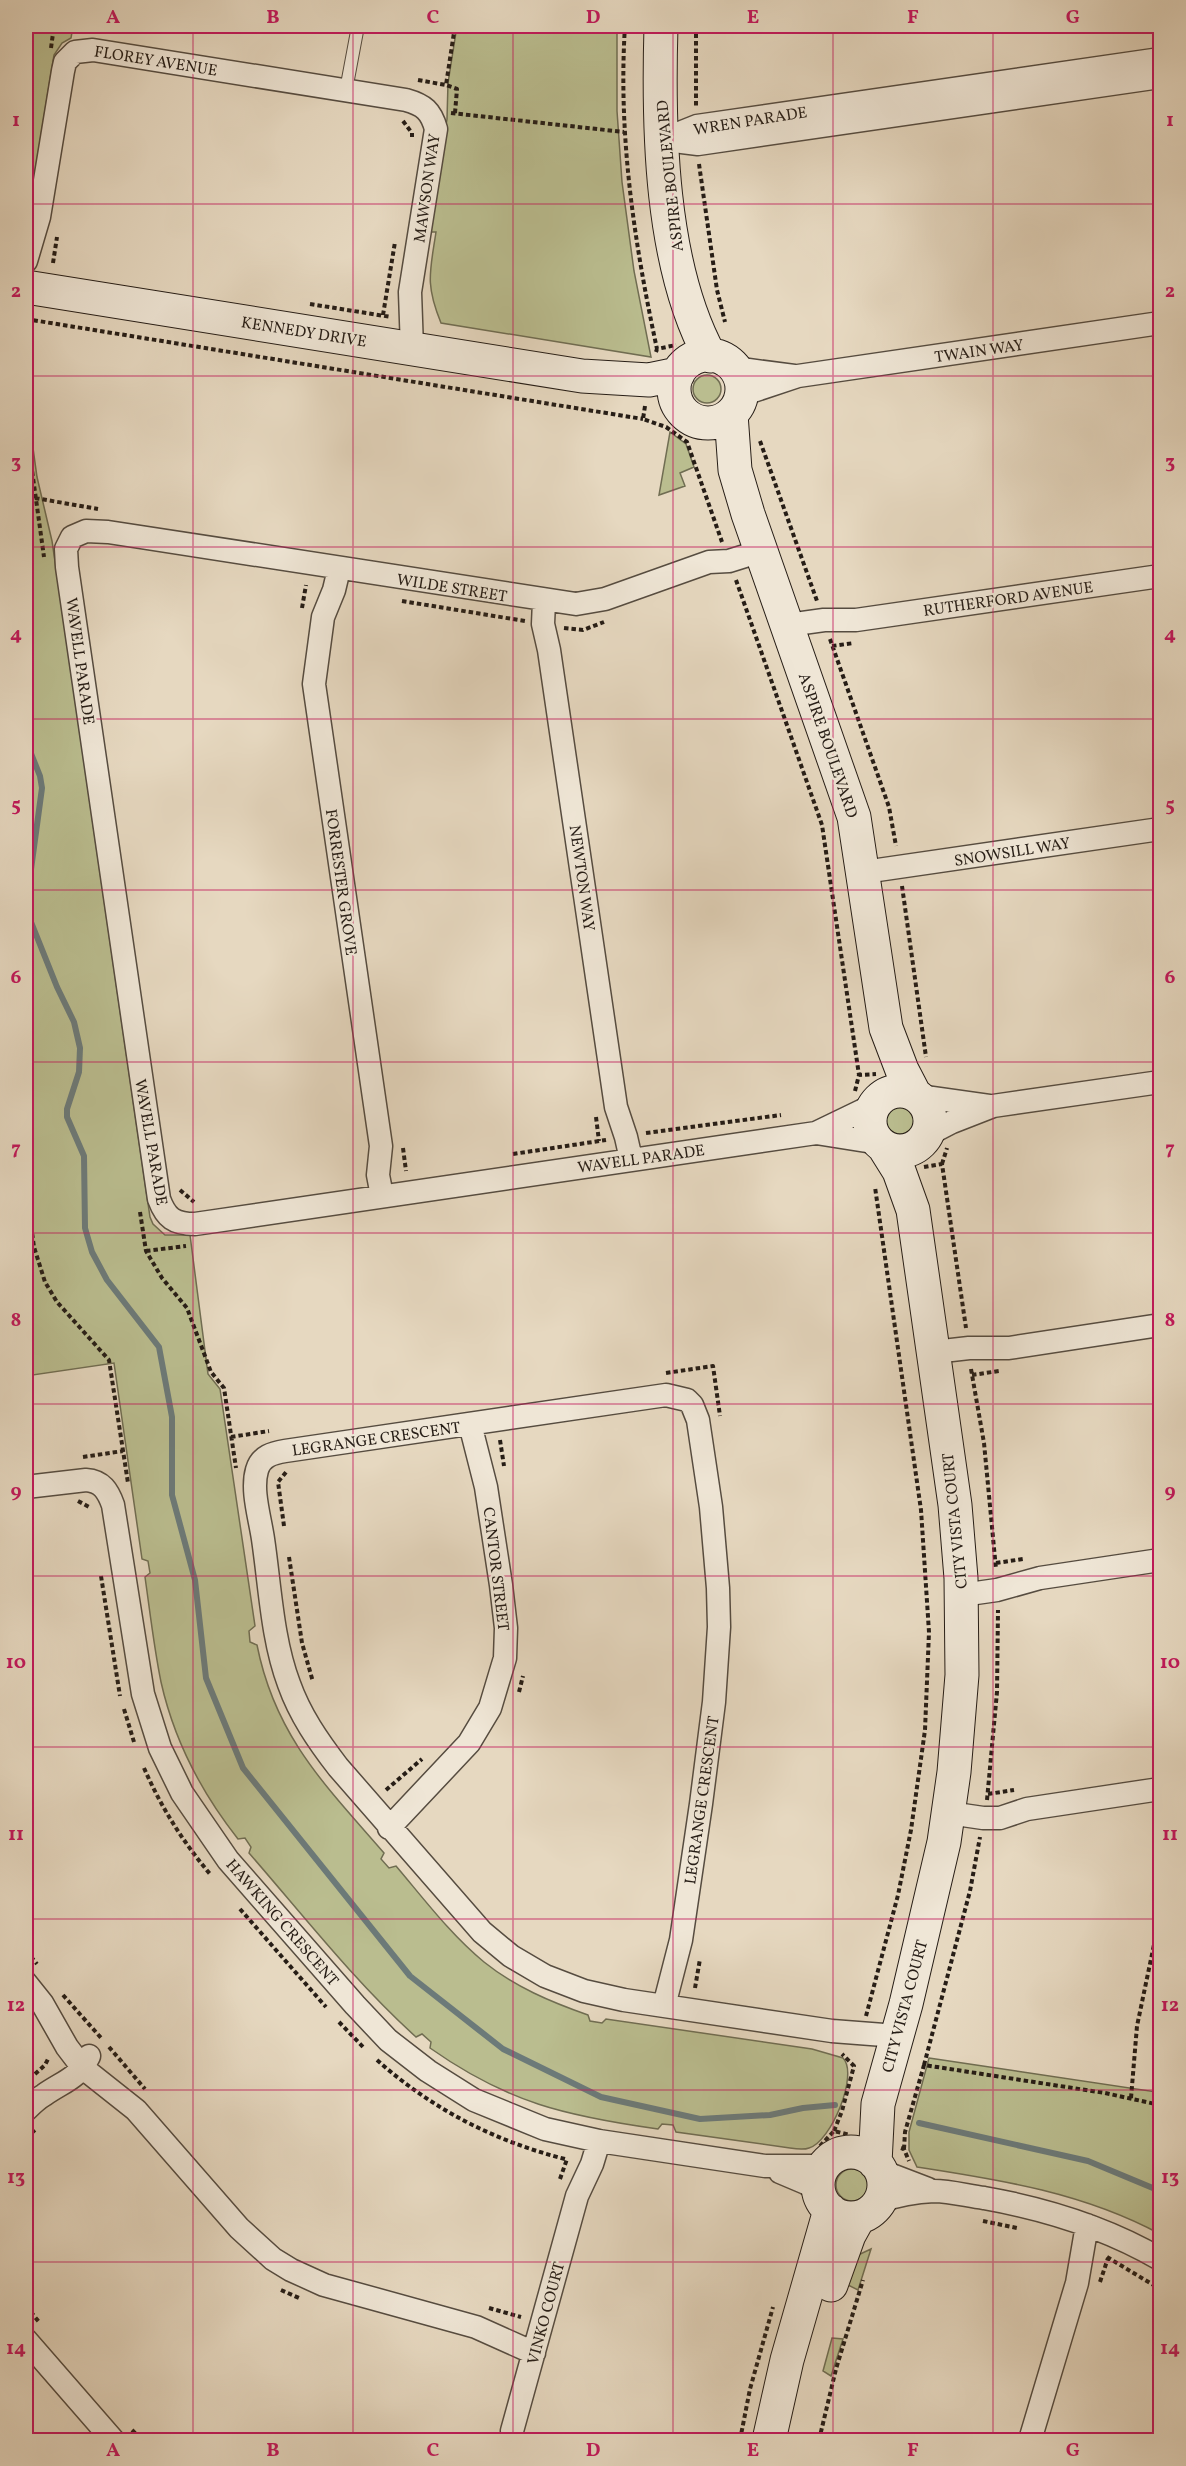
<svg xmlns="http://www.w3.org/2000/svg" width="1186" height="2466" viewBox="0 0 1186 2466" font-family="Vollkorn,serif">
  <rect width="100%" height="100%" fill="#e6d8c0"/>
  <filter id="stains"><feTurbulence type="fractalNoise" baseFrequency=".00333" numOctaves="4"/><feColorMatrix values="0 0 0 0 .2 0 0 0 0 .09 0 0 0 0 .02 0 0 0 .5 -.17"/></filter>
  <radialGradient id="worn" r=".72"><stop offset=".6" stop-color="#630" stop-opacity="0"/><stop offset="1" stop-color="#630" stop-opacity=".3"/></radialGradient>
  <path fill="#babd8f" stroke="#706d52" stroke-width="1.5" d="M26,26H73L71,38L62,43L54,55L26,228Z
    M457,26H617V111L622,182L634,271L651,357L441,323C425,284 430,272 436,232H429L447,119L448,83Z
    M693 389a14 14 0 1 1 28 0a14 14 0 1 1-28 0Z
    M26,397L37,477L52,541L150,1217L153,1224L165,1235H190L208,1374L220,1389L255,1626L249,1631L250,1642L257,1645C275,1736 325,1785 384,1853L381,1859L389,1868L396,1866C424,1899 451,1935 484,1962C515,1987 551,2002 588,2015L590,2021L602,2023L606,2019L812,2049L843,2058C859,2074 831,2142 809,2148C804,2150 796,2149 790,2148L676,2132L673,2125L662,2124L658,2129C566,2116 508,2103 430,2048L431,2042L422,2034L416,2037C355,1982 303,1915 249,1853L251,1847L245,1838L238,1839C201,1792 174,1740 161,1682C154,1648 150,1612 145,1577L150,1573L148,1561L142,1559L114,1363L26,1376Z
    M670,432L686,444L694,467L680,473L685,486L659,495Z
    M886 1120a14 14 0 1 1 28 0a14 14 0 1 1-28 0Z
    M929,2058L1156,2092L1157,2082L1160,2080V2234C1084,2193 1002,2180 917,2167L909,2150V2132Z
    M836 2185a16 16 0 1 1 32 0a16 16 0 1 1-32 0Z
    M871,2249L858,2290L848,2285L858,2255Z
    M832,2338L843,2339L831,2376L823,2371Z"/>
  <g fill="none" stroke-linecap="round" stroke-linejoin="round">
    <path stroke="#6c7a79" stroke-width="6" d="M26,741L40,776L42,788L29,884V917L57,987L74,1022L80,1048L79,1072L67,1109V1117L84,1156L85,1228L92,1252L107,1280L159,1347L172,1417V1495L195,1580L206,1678L243,1768L410,1976L503,2049L601,2097L700,2119L770,2115L803,2108L835,2105
      M919,2123L1088,2161L1160,2191"/>
    <defs>
      <path id="lane" d="M346,90L358,26"/>
      <path id="street" d="M662,140L697,126L1160,59
        M666,140L698,144L1160,77
        M26,261L39,217L63,71L65,62L75,52L93,50L406,100C424,105 431,111 436,129L410,292L412,349
        M734,368L794,376
        M741,395L798,376L1160,323
        M761,551L729,561L709,562L605,599L576,604L108,532L86,531L72,537L66,549L67,567L159,1199C166,1218 174,1224 195,1224L816,1133L874,1105
        M339,569L334,590L323,617L314,684L381,1146L378,1175L382,1196
        M544,601L543,624L549,650L616,1107L626,1137L631,1159
        M788,625L824,620H856L1160,576
        M864,872L1160,829
        M918,1096L989,1106
        M816,1133L879,1143
        M927,1135L952,1122L993,1106L1160,1082
        M934,1352L969,1348H1009L1160,1325
        M26,1487L86,1480C102,1481 108,1491 113,1505L143,1694L160,1748L182,1793L228,1860L355,2005L388,2040L428,2071L474,2100L545,2129L599,2141L765,2166H825
        M962,1595L997,1590L1040,1578L1160,1560
        M949,1813L983,1818H1000L1027,1809L1160,1789
        M389,1828L469,1743L490,1708L505,1658L506,1628L501,1585L486,1487L470,1424
        M26,1983L42,2003L67,2047L83,2068L136,2110L239,2228L273,2259L291,2270L324,2285L476,2327L534,2353
        M664,2006L681,1940L701,1804L714,1702L719,1627L718,1588L711,1507L698,1420L692,1405L687,1400L666,1395L285,1451C273,1453 261,1456 257,1470C251,1490 260,1518 263,1539C270,1586 272,1639 289,1684C300,1715 318,1741 338,1767L482,1932L511,1956L545,1976L584,1991L624,2000L832,2031L897,2036
        M26,2110C31,2105 37,2099 44,2095C64,2081 78,2079 89,2056
        M881,2171L928,2189
        M780,2172L806,2183L819,2191
        M880,2201C898,2195 915,2192 934,2191C950,2191 968,2196 984,2198C1046,2209 1105,2227 1160,2259
        M26,2340L113,2440
        M512,2431L577,2196L592,2164L599,2141
        M1030,2440L1077,2283L1087,2225"/>
      <path id="secondary" d="M661,26C658,128 660,265 710,356
        M26,287L582,376L649,380L678,374
        M674 389a34 34 0 1 1 68 0a34 34 0 1 1-68 0Z
        M731,414L735,470L748,514L854,817L886,1028L902,1070L915,1095
        M870 1121a30 30 0 1 1 60 0a30 30 0 1 1-60 0Z
        M818 2185a33 33 0 1 1 66 0a33 33 0 1 1-66 0Z
        M875,2163L878,2104L906,2004L944,1842L954,1772L962,1675L961,1578L955,1505L913,1210L899,1171L884,1147
        M831,2285L849,2235L859,2217
        M769,2440L787,2360L830,2210"/>
    </defs>
    <use href="#lane" stroke="#564c40" stroke-width="14"/>
    <use href="#street" stroke="#564c40" stroke-width="25"/>
    <use href="#secondary" stroke="#261d16" stroke-width="35"/>
    <path stroke="#261d16" stroke-width="4" stroke-dasharray="4.5 3" stroke-linecap="butt" d="M80,26L94,28
      M625,26C618,135 634,242 657,349
      M696,26V106
      M26,36L29,26
      M51,48L54,26
      M418,80L446,85
      M451,113L624,132
      M455,113L457,89L446,85L455,26
      M403,121L412,133V137
      M699,164L717,290L725,322
      M53,263L57,237
      M310,304L391,317
      M383,315L395,242
      M26,319L643,419
      M656,352L657,349L676,345
      M645,406L643,419L666,427L687,442L722,542
      M26,427L44,557
      M760,441L817,601
      M35,498L98,509
      M736,580L822,825L859,1075
      M402,601L525,621
      M302,608L306,585
      M564,628L583,630L604,622
      M830,639L889,807L896,846
      M832,646L854,643
      M902,886L926,1057
      M855,1091L859,1075L876,1074
      M596,1117L599,1141
      M646,1133L781,1115
      M403,1148L406,1171
      M513,1154L606,1140
      M942,1164L947,1148
      M924,1167L942,1164L966,1328
      M26,1189L34,1247L45,1282L57,1302L109,1360L128,1483
      M180,1190L194,1202
      M140,1212L146,1251L162,1278L187,1308L211,1372L224,1388L236,1468
      M146,1251L186,1246
      M971,1369L984,1443L996,1569
      M666,1373L713,1366L720,1416
      M972,1375L999,1371
      M231,1437L269,1431
      M500,1440L504,1466
      M83,1457L123,1451
      M78,1501L91,1508
      M284,1526L278,1482L287,1471
      M289,1557L302,1643L313,1682
      M996,1563L1023,1559
      M101,1576L120,1696
      M519,1692L523,1676
      M124,1709L134,1742
      M144,1768C161,1807 183,1842 210,1874
      M386,1790L422,1759
      M988,1794L1014,1790
      M987,1800L997,1692L998,1610
      M240,1909L326,2007
      M26,1951L37,1964
      M695,1988L700,1959
      M63,1995L102,2039
      M866,2016L898,1895L911,1830L925,1730L929,1632L921,1510L875,1187
      M339,2022L365,2049
      M109,2047L145,2089
      M377,2060C432,2109 494,2141 565,2159
      M924,2065L970,1891L980,1837
      M35,2074L45,2065L49,2057
      M1131,2098L1137,2026L1160,1916
      M834,2131L842,2111L854,2066L842,2054
      M26,2138L36,2129
      M820,2146L834,2131L850,2135
      M901,2148L904,2149L909,2161
      M904,2149L905,2132L924,2065L1105,2093L1160,2105
      M560,2179L567,2159
      M983,2221L1017,2228
      M1107,2257L1160,2289
      M1100,2282L1108,2258
      M281,2290L299,2298
      M26,2306L39,2322
      M489,2308L521,2317
      M132,2430L142,2440
      M740,2440L750,2389L773,2307
      M819,2440L836,2369L863,2280"/>
    <use href="#lane" stroke="#efe6d6" stroke-width="12"/>
    <use href="#street" stroke="#efe6d6" stroke-width="22"/>
    <use href="#secondary" stroke="#efe6d6" stroke-width="33"/>
  </g>
  <path fill="none" stroke="#c2185b" stroke-width="1.5" stroke-opacity="0.55" d="M193,26V2440M353,26V2440M513,26V2440M673,26V2440M833,26V2440M993,26V2440M26,204H1160M26,376H1160M26,547H1160M26,719H1160M26,890H1160M26,1062H1160M26,1233H1160M26,1404H1160M26,1576H1160M26,1747H1160M26,1919H1160M26,2090H1160M26,2262H1160"/>
  <g text-anchor="middle" stroke-width="4.5" stroke-linejoin="round" paint-order="stroke">
    <g font-size="16" fill="#261d16" stroke="#efe6d6">
      <text transform="translate(156 60) rotate(9)" y="6">FLOREY AVENUE</text>
      <text transform="translate(750 120) rotate(-9)" y="6">WREN PARADE</text>
      <text transform="translate(669 176) rotate(-96)" y="6">ASPIRE BOULEVARD</text>
      <text transform="translate(426 188) rotate(-82)" y="6">MAWSON WAY</text>
      <text transform="translate(304 331) rotate(9)" y="6">KENNEDY DRIVE</text>
      <text transform="translate(979 350) rotate(-8)" y="6">TWAIN WAY</text>
      <text transform="translate(452 587) rotate(9)" y="6">WILDE STREET</text>
      <text transform="translate(1008 598) rotate(-8)" y="6">RUTHERFORD AVENUE</text>
      <text transform="translate(81 661) rotate(82)" y="6">WAVELL PARADE</text>
      <text transform="translate(829 745) rotate(71)" y="6">ASPIRE BOULEVARD</text>
      <text transform="translate(1012 851) rotate(-9)" y="6">SNOWSILL WAY</text>
      <text transform="translate(583 878) rotate(82)" y="6">NEWTON WAY</text>
      <text transform="translate(342 882) rotate(82)" y="6">FORRESTER GROVE</text>
      <text transform="translate(152 1142) rotate(80)" y="6">WAVELL PARADE</text>
      <text transform="translate(641 1158) rotate(-8)" y="6">WAVELL PARADE</text>
      <text transform="translate(376 1438) rotate(-8)" y="6">LEGRANGE CRESCENT</text>
      <text transform="translate(954 1521) rotate(-96)" y="6">CITY VISTA COURT</text>
      <text transform="translate(497 1569) rotate(83)" y="6">CANTOR STREET</text>
      <text transform="translate(701 1800) rotate(-82)" y="6">LEGRANGE CRESCENT</text>
      <text transform="translate(283 1922) rotate(49)" y="6">HAWKING CRESCENT</text>
      <text transform="translate(904 2006) rotate(-75)" y="6">CITY VISTA COURT</text>
      <text transform="translate(545 2313) rotate(-75)" y="6">VINKO COURT</text>
    </g>
  </g>
  <rect width="1186" height="2466" fill="none" stroke="#e6d8c0" stroke-width="66"/>
  <rect x="33" y="33" width="1120" height="2400" fill="none" stroke="#c2185b" stroke-width="2"/>
  <g font-size="20" text-anchor="middle" font-weight="bold" fill="#c2185b">
    <text x="113" y="23">A</text>
    <text x="273" y="23">B</text>
    <text x="433" y="23">C</text>
    <text x="593" y="23">D</text>
    <text x="753" y="23">E</text>
    <text x="913" y="23">F</text>
    <text x="1073" y="23">G</text>
    <text x="16" y="126">1</text>
    <text x="1170" y="126">1</text>
    <text x="16" y="297">2</text>
    <text x="1170" y="297">2</text>
    <text x="16" y="468">3</text>
    <text x="1170" y="468">3</text>
    <text x="16" y="640">4</text>
    <text x="1170" y="640">4</text>
    <text x="16" y="811">5</text>
    <text x="1170" y="811">5</text>
    <text x="16" y="983">6</text>
    <text x="1170" y="983">6</text>
    <text x="16" y="1154">7</text>
    <text x="1170" y="1154">7</text>
    <text x="16" y="1326">8</text>
    <text x="1170" y="1326">8</text>
    <text x="16" y="1497">9</text>
    <text x="1170" y="1497">9</text>
    <text x="16" y="1668">10</text>
    <text x="1170" y="1668">10</text>
    <text x="16" y="1840">11</text>
    <text x="1170" y="1840">11</text>
    <text x="16" y="2011">12</text>
    <text x="1170" y="2011">12</text>
    <text x="16" y="2183">13</text>
    <text x="1170" y="2183">13</text>
    <text x="16" y="2354">14</text>
    <text x="1170" y="2354">14</text>
    <text x="113" y="2456">A</text>
    <text x="273" y="2456">B</text>
    <text x="433" y="2456">C</text>
    <text x="593" y="2456">D</text>
    <text x="753" y="2456">E</text>
    <text x="913" y="2456">F</text>
    <text x="1073" y="2456">G</text>
  </g>
  <rect width="100%" height="100%" filter="url(#stains)"/>
  <rect width="100%" height="100%" fill="url(#worn)"/>
</svg>
